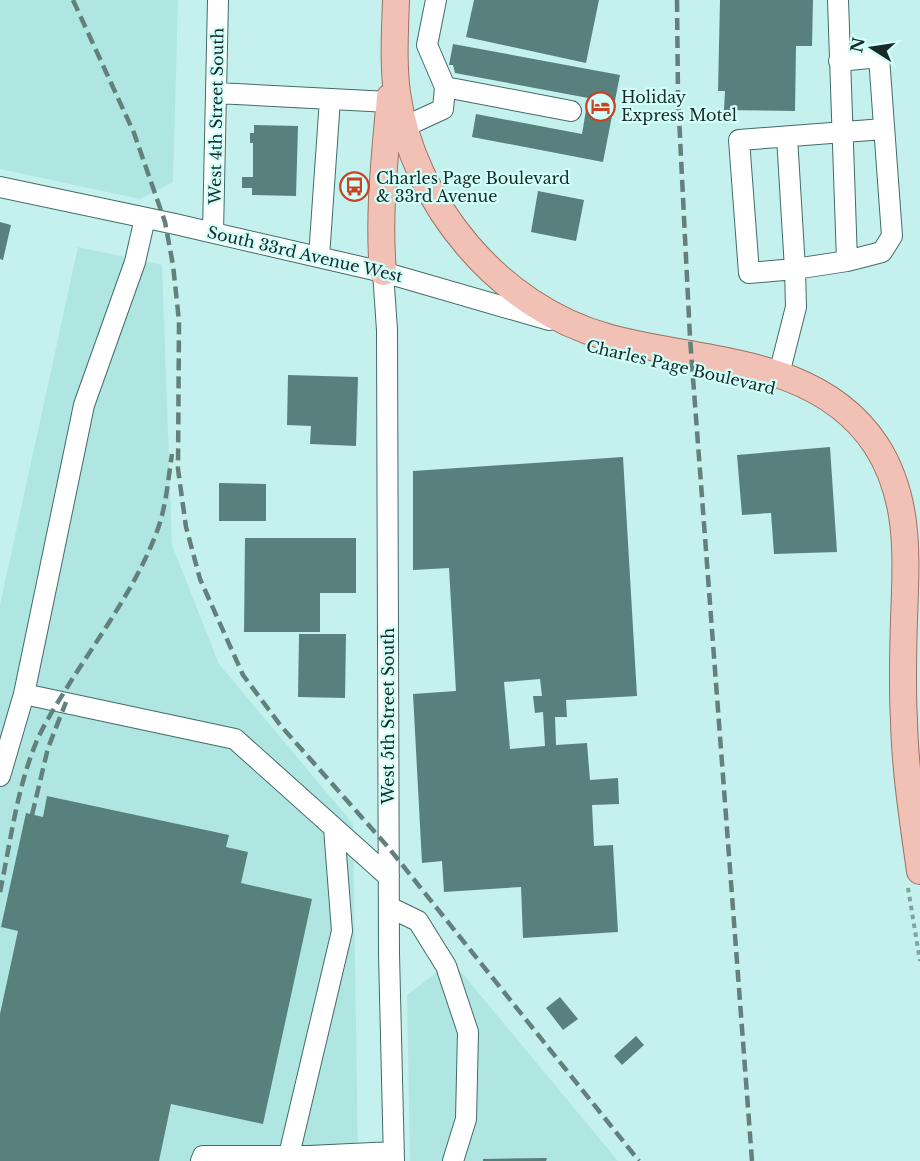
<svg xmlns="http://www.w3.org/2000/svg" width="920" height="1161" viewBox="0 0 920 1161" font-family="'Libre Baskerville',serif">
  <rect width="100%" height="100%" fill="#c4f1ed"/>
  <path fill="#afe6e1" d="M0,0H178L173,182L140,199L0,169Z
    M78,247L162,265L172,545L219,664L353,824L358,1161H0V605Z
    M452,961L618,1161H410L407,995Z"/>
  <path fill="#58817d" fill-rule="evenodd" d="M474,0H599L586,63L466,37Z
    M720,0H813L812,46H796L795,111L724,110L725,91H718Z
    M453,44L620,75L603,162L472,137L476,114L582,134L588,98L455,73L453,65H449Z
    M254,125L298,126L296,196L252,195V188H242V177H253V143H250V133H254Z
    M538,191L584,200L576,241L531,232Z
    M0,222L11,225L3,260L0,259Z
    M288,375L358,377L356,446L310,444L311,426L287,425Z
    M830,447L837,552L774,554L771,513L742,515L737,455Z
    M623,457L637,696L566,700L567,717H555L556,745L587,743L590,780L618,778L619,804L592,805L594,846L613,845L618,932L523,938L521,887L444,892L442,861L422,863L413,694L456,691L449,568L413,570V471ZM540,679L542,696H533L535,713L543,712L545,746L510,749L504,682Z
    M219,483L266,484V521H219Z
    M245,538H356V593H320V632H244Z
    M299,634H346L345,698L298,697Z
    M47,796L229,835L226,847L248,852L241,883L312,899L263,1124L171,1104L159,1161H0V1014L18,931L1,927L26,813L43,817Z
    M560,997L578,1019L563,1030L546,1008Z
    M636,1036L644,1045L622,1065L614,1056Z
    M547,1158L546,1161H483V1159Z"/>
  <g fill="none" stroke-linecap="round" stroke-linejoin="round">
    <defs>
      <path id="minor" d="M436,0L427,45L445,87L571,111
        M839,61L879,57L892,236L882,252L847,261
        M216,93L389,102
        M404,127L443,109L445,87
        M787,137L795,269L749,273L739,140L884,129
        M0,187L175,224L383,272L549,320
        M213,232L218,0
        M319,257L330,99
        M383,272L387,330L389,954L394,1161
        M779,374L796,307L795,269L847,261L838,0
        M24,694L235,739L389,877
        M0,776L24,694L84,405L135,262L145,218
        M389,907L418,921L446,966L468,1032L466,1119L453,1161
        M289,1155L342,931L334,828
        M201,1161L203,1156H309L394,1152"/>
      <path id="major" d="M396,0C395,31 393,63 397,93C413,204 499,307 607,337C700,363 817,356 876,445C911,499 906,559 904,620C903,653 902,687 904,720C905,770 913,821 920,871
        M383,272C378,213 385,156 390,97"/>
    </defs>
    <use href="#minor" stroke="#426c68" stroke-width="22"/>
    <use href="#major" stroke="#a07064" stroke-width="28"/>
    <path stroke="#81a3a0" stroke-width="4" stroke-dasharray="4.5 4.5" stroke-linecap="butt" d="M908,888L920,961"/>
    <use href="#minor" stroke="#fff" stroke-width="20"/>
    <use href="#major" stroke="#f2c1b5" stroke-width="26"/>
    <path stroke="#63807d" stroke-width="4.5" stroke-dasharray="12 6" stroke-linecap="butt" d="M73,0L134,133L165,222L173,265L179,321L178,469L186,527L200,579L243,675L281,726L388,847L639,1161
      M677,0L678,97L690,338L752,1161
      M32,815L48,748L66,702
      M0,892C11,840 17,785 39,736C48,717 60,699 71,681C101,634 136,586 156,534C166,509 168,480 172,454"/>
  </g>
  <defs>
    <symbol id="hotel-ring" viewBox="-11 -11 22 22"><circle r="9.5" fill="#d1fffa" stroke="#cb4122" stroke-width="1.5"/><path d="M-6-4.5h1.5V1H6V5H4.5V3h-9V5H-6ZM-4 0a1.8 1.8 0 1 1 3.6 0ZM.5 0V-2.5h3Q6-2.5 6 0Z" fill="#cb4122"/></symbol>
    <symbol id="bus-ring" viewBox="-11 -11 22 22"><circle r="9.5" fill="#d1fffa" stroke="#cb4122" stroke-width="1.5"/><path d="M-5-6H5V4H4V6H2V4H-2V6H-4V4H-5ZM-3.5-4V0h7V-4ZM-3.5 1.2v1.5H-2V1.2ZM2 1.2v1.5H3.5V1.2Z" fill="#cb4122"/></symbol>
  </defs>
  <g fill-rule="evenodd">
    <use href="#hotel-ring" x="584" y="90" width="33" height="33"/>
    <use href="#bus-ring" x="338" y="170" width="33" height="33"/>
  </g>
  <g text-anchor="middle" stroke-width="4.5" stroke-linejoin="round" paint-order="stroke">
    <g font-size="16" fill="#182928" stroke="#d1fffa" text-anchor="start">
      <text x="621" y="103">Holiday<tspan x="621" dy="18">Express Motel</tspan></text>
      <text x="376" y="184">Charles Page Boulevard<tspan x="376" dy="18">&amp; 33rd Avenue</tspan></text>
    </g>
    <g font-size="16" fill="#182928" stroke="#d1fffa">
      <text transform="translate(216 116) rotate(-89)" y="6">West 4th Street South</text>
      <text transform="translate(305 254) rotate(13)" y="6">South 33rd Avenue West</text>
      <text transform="translate(681 367) rotate(13)" y="6">Charles Page Boulevard</text>
      <text transform="translate(388 716) rotate(-90)" y="6">West 5th Street South</text>
    </g>
  </g>
  <g transform="translate(872 48) rotate(282)" stroke="#d1fffa" stroke-width="4.5" paint-order="stroke">
  <path d="M0-4.5L10 22L0 15L-10 22Z" fill="#182928"/>
  <text y="-9" font-size="16" font-weight="bold" text-anchor="middle" fill="#182928">N</text>
  </g>
</svg>
